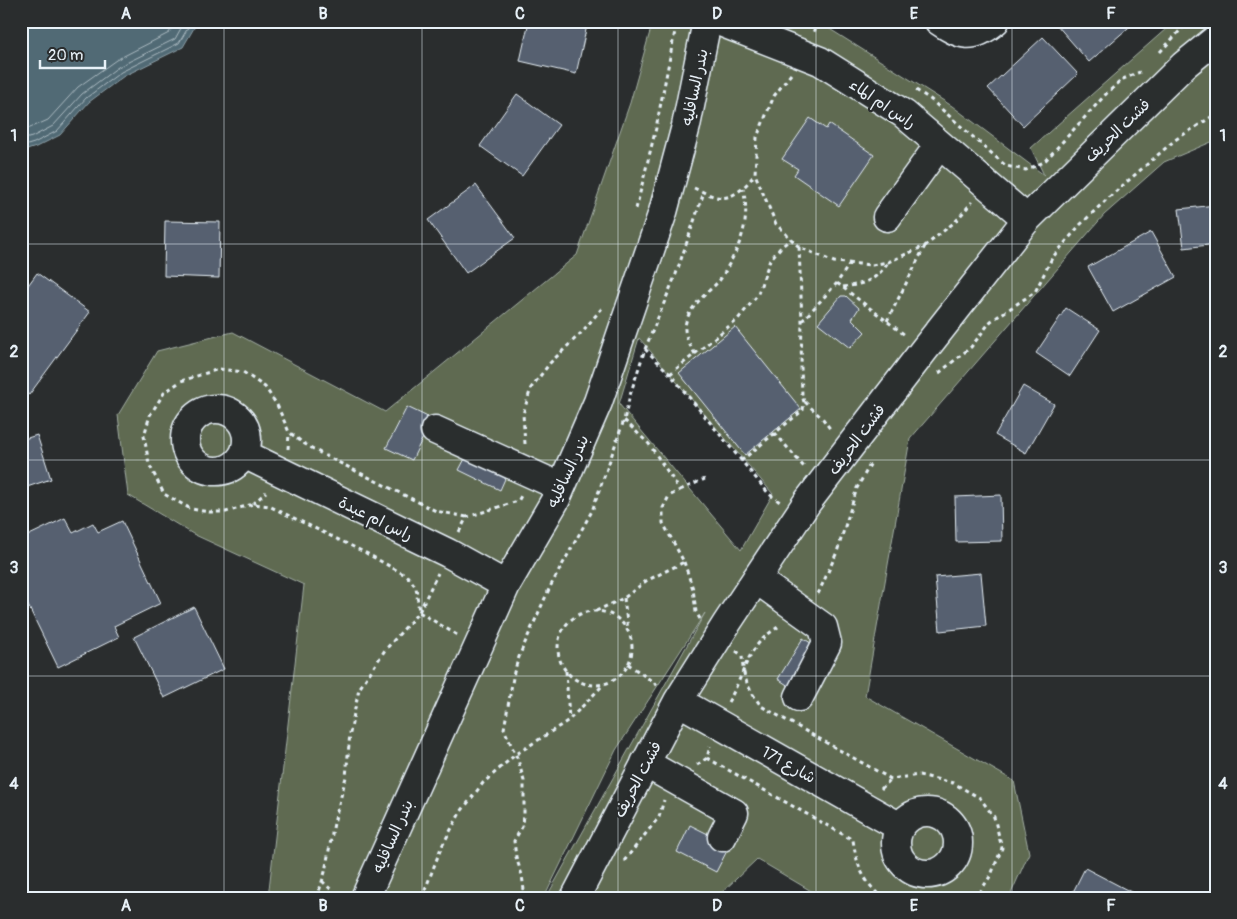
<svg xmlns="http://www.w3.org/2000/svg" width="1237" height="919" viewBox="0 0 1237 919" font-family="Pangolin,'Playpen Sans Arabic',sans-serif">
  <rect width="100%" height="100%" fill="#2a2d2e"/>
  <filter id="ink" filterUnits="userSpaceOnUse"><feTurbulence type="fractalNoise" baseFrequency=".02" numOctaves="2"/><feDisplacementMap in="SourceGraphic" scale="10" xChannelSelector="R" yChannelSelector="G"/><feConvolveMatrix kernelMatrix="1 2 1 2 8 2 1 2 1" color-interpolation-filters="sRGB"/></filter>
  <g filter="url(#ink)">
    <path fill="#5e6a51" stroke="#a3aea4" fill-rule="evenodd" d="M653,21H817L952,106L1044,175L1031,148L1175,21H1216V140L1164,162L1104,215L910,439L865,696L1014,781L1029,853L1009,898H823L757,859L716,898H546L705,613L616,750L544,898H268L304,585L193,534L128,495L118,415L157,351L233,332L385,412L577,255L630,103ZM639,338L773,494L741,550L619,404Z"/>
    <path fill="#516a74" stroke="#8da0a9" d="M21,21H198L183,47L124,76L89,102L60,135L36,147L21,152Z"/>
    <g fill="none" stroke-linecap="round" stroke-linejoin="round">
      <path stroke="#acbbc3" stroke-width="1" d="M21,132L48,120L78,87L116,60L169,33L176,21
        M21,140L32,137L53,126L82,94L118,67L175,39L185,21
        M21,147L34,143L57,131L86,98L121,72L179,43L192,21"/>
    </g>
    <path fill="#566070" stroke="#e8f1f8" d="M529,21H588L576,74L520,61Z
      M1059,21H1136L1089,62L1056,24Z
      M1043,37L1078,74L1023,126L988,88Z
      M517,94L559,125L522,176L480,146Z
      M810,118L826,129L829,124L874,155L839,206L794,175L798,169L782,159Z
      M476,185L515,238L466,273L428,220Z
      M1216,205V244L1184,248L1179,209Z
      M165,221L220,222L219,278L164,276Z
      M1151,232L1176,277L1113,312L1088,267Z
      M37,273L90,312L29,395L21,389V295Z
      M841,296H846L859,308L852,319L865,332L850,348L818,323Z
      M1066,308L1100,330L1070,376L1036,353Z
      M735,327L801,409L745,455L679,373Z
      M1023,386L1054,404L1026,453L995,435Z
      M407,407L432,419L412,460L386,448Z
      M37,435L51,479L21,489V440Z
      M468,453L508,472L500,490L459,470Z
      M1001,495L1002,541L956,542L955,497Z
      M65,518L73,533L93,523L98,532L122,521L161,603L114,626L119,637L58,667L21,591V539Z
      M981,573L986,626L940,631L935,577Z
      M194,607L224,669L164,698L134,637Z
      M803,638L820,649L795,690L778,679Z
      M690,825L730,845L716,872L677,852Z
      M1085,868L1133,893L1130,898H1070Z"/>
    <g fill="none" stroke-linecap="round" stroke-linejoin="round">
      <defs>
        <path id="minor" d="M718,21L820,61L904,114L1027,219
          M939,21C961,36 973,40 995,21
          M887,217L939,145
          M185 440a31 31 0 1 1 62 0a31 31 0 1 1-62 0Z
          M435,430L561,487
          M244,454L448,553L506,585
          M756,579L823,627L827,643L799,697
          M678,701L900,827
          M645,763L734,813L722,837
          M896 843a31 31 0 1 1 62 0a31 31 0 1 1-62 0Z
          M365,898L506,585L556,499L598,402L663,212L686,126L707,21
          M575,898L678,701L727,623L808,501L924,350L1027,219L1184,65L1216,39"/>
      </defs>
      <use href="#minor" stroke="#e8f1f8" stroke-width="31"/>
      <path stroke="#e8f1f8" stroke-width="3" stroke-dasharray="4 4" stroke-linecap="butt" d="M799,21L816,31
        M1160,52L1189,21
        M791,74L774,96L757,137L755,174L776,224L799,247L834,262L872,265L888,262L925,246L956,221L972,202
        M916,90L930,99L1006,166L1026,170L1044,162L1107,93L1123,79L1140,72
        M694,188C701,191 709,195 716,197C733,201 746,186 755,174
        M636,209L656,128L677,21
        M850,263L837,283L905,335
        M843,287C864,284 876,281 888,262
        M802,321L837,283
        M887,321L925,246
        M645,349L670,374L769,494L780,502
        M695,354C691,347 685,337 685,329C685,310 706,294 718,282C722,278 725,272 728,266C743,240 750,218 743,189
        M939,373L971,347L991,321L1035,292L1052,258L1080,225L1107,199L1175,140L1216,114
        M670,374L738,319L757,296L770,260L781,247L791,239
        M805,402L823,419L831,430
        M775,433L804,467
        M525,444L523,414L531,388L550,363L581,333L603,307
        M288,449L289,433
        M741,461L803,410L804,402L802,395L801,367L802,321L799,247
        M680,490L705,479
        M253,504L266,492
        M459,532L467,517L518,501L522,494
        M684,562L693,589L696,612L700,619
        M818,594L837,552L857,488L872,461
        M624,598L628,630
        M596,611L624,598L646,581L684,562L663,523V508L669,496L680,490L649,444L624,420
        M558 648a37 37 0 1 1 74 0a37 37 0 1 1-74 0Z
        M457,635L419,612L416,587L407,576L366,553L269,506L253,504L226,512H209L191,509L164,494L149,464L144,436L150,415L164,393L181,381L219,369L243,372L265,387L277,405L289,432L303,443L322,454L436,511L467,517
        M736,651L742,655C743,678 747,687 761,706L891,779L919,775L953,783L980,798L994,817L1002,848L991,875L976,898
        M628,664L660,687
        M566,671L569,719
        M728,702C747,671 745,646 780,626
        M707,758L853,840C857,866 862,879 882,898
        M697,765L707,758L710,746
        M881,789L891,779
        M624,861L659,817L664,800
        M322,881L340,898
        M317,898L325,872L334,823L346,777L350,733L359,689L385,650L419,612L438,573
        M422,898L441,848L460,813L483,783L515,755L569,720L604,684
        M525,898L522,875L516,857L514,841L522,827L524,816V781L518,760L504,729L514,672L520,654L550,587L592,511L624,420L630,395L645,349L676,274L704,192"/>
      <use href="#minor" stroke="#2a2d2e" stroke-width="28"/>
    </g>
  </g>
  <path fill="none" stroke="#e8f1f8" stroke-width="1" stroke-opacity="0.55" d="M224,21V898M422,21V898M618,21V898M816,21V898M1012,21V898M21,244H1216M21,460H1216M21,676H1216"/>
  <g text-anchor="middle" stroke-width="4.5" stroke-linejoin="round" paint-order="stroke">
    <g font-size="16" fill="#e8f1f8" stroke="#2a2d2e">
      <text transform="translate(694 87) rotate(-78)" y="6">بندر السافليه</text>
      <text transform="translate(883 103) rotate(34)" y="6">راس ام الماء</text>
      <text transform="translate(1117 130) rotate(-44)" y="6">فشت الحريف</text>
      <text transform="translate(856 439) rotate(-53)" y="6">فشت الحريف</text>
      <text transform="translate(567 471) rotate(-65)" y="6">بندر السافليه</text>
      <text transform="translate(376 518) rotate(26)" y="6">راس ام عبدة</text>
      <text transform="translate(789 764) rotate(29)" y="6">شارع 171</text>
      <text transform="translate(637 779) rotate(-62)" y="6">فشت الحريف</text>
      <text transform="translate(392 836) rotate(-66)" y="6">بندر السافليه</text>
    </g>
  </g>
  <rect width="1237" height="919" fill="none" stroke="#2a2d2e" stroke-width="55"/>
  <path d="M40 60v8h65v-8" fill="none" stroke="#e8f1f8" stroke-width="2.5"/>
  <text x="48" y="60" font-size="15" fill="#e8f1f8" stroke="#2a2d2e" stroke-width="4" paint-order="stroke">20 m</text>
  <rect x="28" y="28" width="1182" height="864" fill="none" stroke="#e8f1f8" stroke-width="2"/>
  <g font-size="16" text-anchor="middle" font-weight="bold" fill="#e8f1f8">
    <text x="126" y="19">A</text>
    <text x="323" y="19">B</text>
    <text x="520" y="19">C</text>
    <text x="717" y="19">D</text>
    <text x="914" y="19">E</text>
    <text x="1111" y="19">F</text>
    <text x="14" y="141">1</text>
    <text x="1223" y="141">1</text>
    <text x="14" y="357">2</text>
    <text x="1223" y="357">2</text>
    <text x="14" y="573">3</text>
    <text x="1223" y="573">3</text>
    <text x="14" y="789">4</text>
    <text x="1223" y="789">4</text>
    <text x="126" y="911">A</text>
    <text x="323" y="911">B</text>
    <text x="520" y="911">C</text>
    <text x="717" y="911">D</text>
    <text x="914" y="911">E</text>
    <text x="1111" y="911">F</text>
  </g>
</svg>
